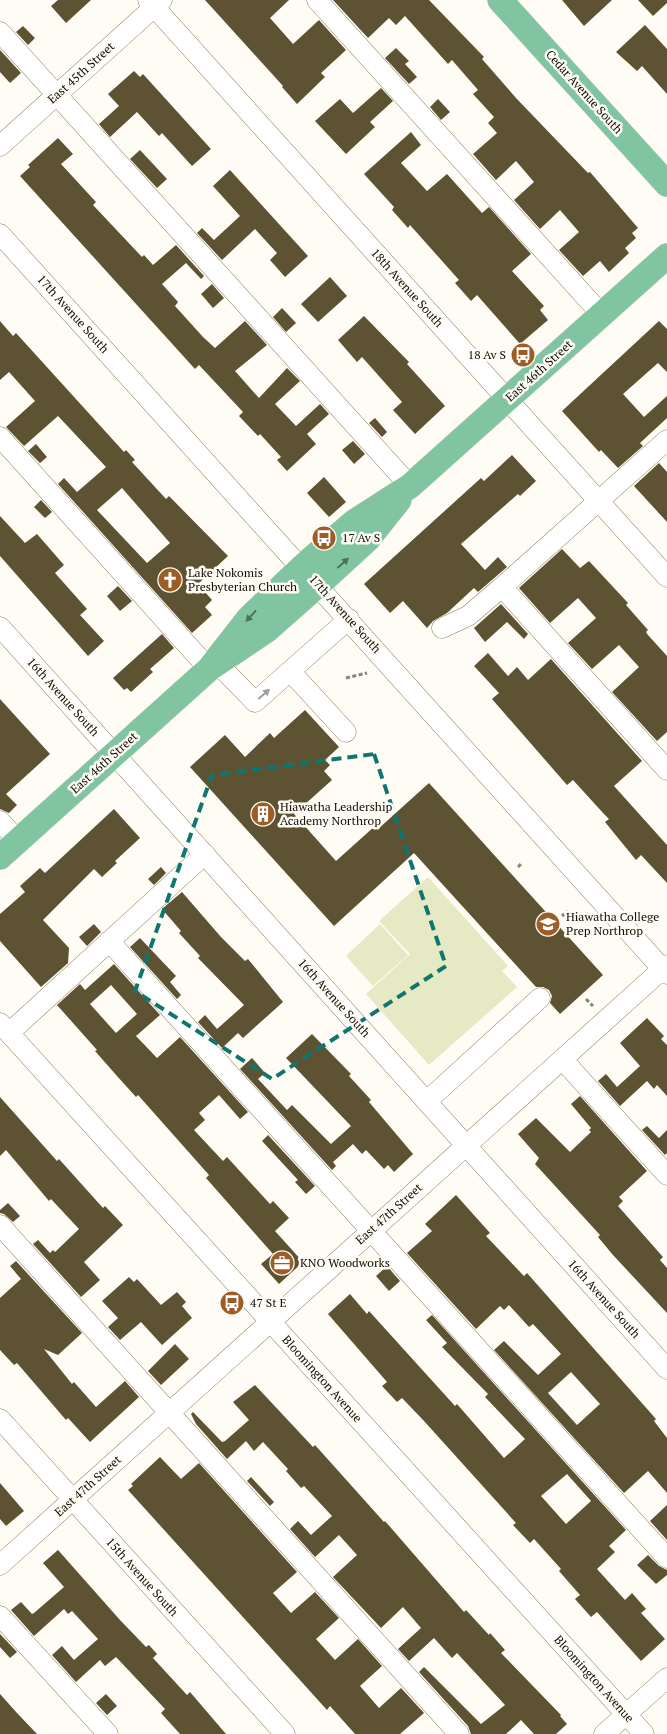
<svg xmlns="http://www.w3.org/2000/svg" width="667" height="1734" viewBox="0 0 667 1734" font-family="'PT Serif',serif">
  <rect width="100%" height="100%" fill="#fefcf4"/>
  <path fill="#e5e9c4" d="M428,877L508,966L502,971L517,987L429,1065L366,994L410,954L379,921Z
    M380,924L408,955L373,986L346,956Z"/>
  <path fill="#5d5232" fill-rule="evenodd" d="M58,0H91L66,23L51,6Z
    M205,0H289L270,18L293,44L319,20L346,50L321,73L325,77L297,104L282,87L283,86Z
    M333,0H429L484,57L482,59L516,98L588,173L590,172L638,228L632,233L636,238L625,248L629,253L609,272L600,261L583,276L559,250L579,232L560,210L540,229L514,200L534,182L516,161L496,180L473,154L497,133L488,123L494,117L473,94L478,90L452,60L448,64L405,16L396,25L389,18L368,38Z
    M562,0H612L584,26Z
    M638,0H667V3L653,16Z
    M645,25L667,49V94L642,66L637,71L616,52Z
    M23,26L35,38L28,45L16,32Z
    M396,48L409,61L405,64L417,77L409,84L385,58Z
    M0,50L21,73L10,83L0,72Z
    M134,71L140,77L143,74L211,149L192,166L162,133L159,136L137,112L110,137L99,124L119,106L108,94Z
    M381,88L393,101L370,122L375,127L346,154L315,121L340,99L353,113Z
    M438,99L450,112L441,120L430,107Z
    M411,132L421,145L401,163L427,191L447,174L482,213L489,207L531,254L512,271L544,306L540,310L548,320L520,344L477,295L471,301L455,283L459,280L410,225L408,228L392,210L394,207L364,174Z
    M58,138L73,154L61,164L96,202L93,205L142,257L144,255L153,265L176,245L204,276L201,279L186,263L162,284L178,302L175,306L203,337L215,348L245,321L267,345L235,371L259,398L287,368L300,381L275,404L296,426L320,404L329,414L307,434L316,444L287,471L277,460L281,457L260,434L258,436L239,416L243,412L199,365L195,369L20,176L30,167L28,165Z
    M140,150L167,179L157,188L130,159Z
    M230,170L308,256L285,277L270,260L277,253L255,229L222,260L197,233L202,228L214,240L240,216L213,186Z
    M330,277L347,296L318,322L301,304Z
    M212,284L224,298L213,308L201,294Z
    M282,308L296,323L286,332L273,317Z
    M364,316L409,362L407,364L445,406L415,434L393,410L402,402L362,357L357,362L338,340Z
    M0,321L13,336L16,333L124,452L126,450L135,460L132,462L166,499L169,496L228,556L198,584L212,600L205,607L212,615L192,633L58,484L64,478L77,492L106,467L58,416L24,446L6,427L35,401L9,372L0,380ZM122,488L170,543L147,563L97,510Z
    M659,321L667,329V372L658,363L623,394L644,417L667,396V418L640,443L643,446L618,468L601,450L599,452L562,411Z
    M375,418L387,432L382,437L369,423Z
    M353,441L365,454L354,464L342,450Z
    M36,444L47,457L40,463L28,451Z
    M512,455L536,481L520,496L518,494L461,544L485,570L498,557L507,567L478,592L474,588L447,613L433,621L427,628L403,601L390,613L364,584L481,478L484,481Z
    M659,463L667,472V522L634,486Z
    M324,477L346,502L329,517L307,493Z
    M41,500L52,512L45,518L34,507Z
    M0,516L25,543L37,534L64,565L55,573L87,609L80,615L104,641L88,656L0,556Z
    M562,549L580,568L589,561L628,603L626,605L648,630L646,632L648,635L667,656V732L657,741L612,692L639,667L619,645L592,669L568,643L596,618L578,598L550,623L519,588Z
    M118,586L132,601L120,611L107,596Z
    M501,604L528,634L524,639L507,622L485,642L474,628Z
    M162,634L174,648L150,669L153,672L131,692L127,688L124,690L113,678Z
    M488,653L508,676L517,667L528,680L551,659L642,761L614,786L667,845V883L641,855L636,860L605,822L609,819L604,814L573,780L567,785L492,699L499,693L474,666Z
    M0,699L50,754L6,794L17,805L9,813L0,809Z
    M305,710L339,747L325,760L330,765L324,771L332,780L294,814L336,861L375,826L378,829L429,783L603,975L560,1014L550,1003L552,996L549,990L543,987H536L414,853L334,926L190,767L225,735L245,757L270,733L274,738Z
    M114,809L140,838L115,861L117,863L102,877L94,869L43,920L69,948L68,963L41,987L0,941V914L25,892L20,886L40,868L45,873Z
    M161,867L166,873L154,885L148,879Z
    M182,892L221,937L245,961L248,959L283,1002L243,1038L238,1033L222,1048L198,1022L205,1015L217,1029L244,1005L198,958L200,956L179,933L181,931L162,909Z
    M94,924L101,932L87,946L79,937Z
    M140,938L176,976L170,982L181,995L177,999L130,947Z
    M114,964L160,1015L136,1036L157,1058L180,1037L248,1112L240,1119L219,1095L199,1113L205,1120L194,1130L223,1161L227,1157L270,1204L273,1201L289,1218L275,1231L303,1262L279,1284L261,1264L273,1254L206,1178L209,1175L138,1095L136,1097L117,1076L95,1051L97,1050L57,1005L80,984L85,990ZM111,985L137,1014L116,1033L90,1004Z
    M647,1018L664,1036L661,1039L667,1045V1096L657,1085L654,1089L647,1081L620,1106L598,1081L606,1074L617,1087L640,1066L620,1043Z
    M312,1034L351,1074L349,1076L371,1100L369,1102L413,1154L394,1172L388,1165L384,1169L366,1150L362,1154L353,1144L333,1162L336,1166L332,1170L240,1069L252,1058L265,1073L258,1079L287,1110L292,1105L331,1144L351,1126L286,1058Z
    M580,1096L647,1171L619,1197L623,1201L618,1206L663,1257L660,1260L667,1268V1313L613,1255L598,1237L600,1235L535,1164L539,1158L518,1134L536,1118L570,1152L591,1132L589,1130L591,1128L571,1104Z
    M0,1097L57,1161L59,1159L103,1208L105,1206L123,1225L84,1262L100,1280L81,1297L33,1244L38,1240L50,1253L53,1250L55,1252L79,1229L51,1199L49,1201L6,1150L0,1156Z
    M647,1126L659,1138L667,1130V1153L665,1155L642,1130Z
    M268,1135L315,1186L306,1194L295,1182L298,1180L262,1141Z
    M456,1195L490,1233L486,1236L521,1273L524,1276L527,1273L656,1419L654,1421L667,1438V1493L648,1471L624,1493L494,1350L504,1341L538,1375L561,1354L533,1324L529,1327L509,1305L504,1310L500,1306L476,1329L407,1253L432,1231L425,1224ZM571,1372L600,1404L577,1425L548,1393Z
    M8,1203L20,1216L13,1222L4,1214L0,1213V1210Z
    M16,1261L82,1333L58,1355L44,1349L72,1384L74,1382L96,1407L125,1381L139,1397L90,1442L68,1418L66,1420L17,1363L14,1365L0,1350V1298L21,1279L10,1266Z
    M387,1266L400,1281L389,1291L376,1276Z
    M129,1277L134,1282L137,1279L161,1305L177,1292L186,1302L182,1306L192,1318L162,1345L141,1322L120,1340L108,1327L118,1318L102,1301Z
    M350,1294L367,1314L369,1311L455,1406L457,1404L504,1458L525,1439L485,1397L488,1394L442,1347L447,1343L426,1320L432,1315L626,1530L609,1546L615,1552L597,1569L625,1600L632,1593L646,1609L641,1613L665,1639L641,1661L597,1612L591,1617L575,1599L580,1595L559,1571L561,1569L534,1539L530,1543L513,1525L516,1523L424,1421L402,1398L397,1402L382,1386L387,1382L328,1314ZM567,1474L591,1501L566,1524L541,1496Z
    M175,1344L189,1359L161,1385L148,1371Z
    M255,1385L313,1447L315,1445L384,1522L385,1521L464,1612L466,1610L489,1635L490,1633L505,1650L501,1653L561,1715L560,1716L567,1724L556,1734H534L521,1720L506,1734H471L468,1726L419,1672L424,1667L481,1724L505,1705L457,1653L452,1658L434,1638L409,1661L398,1649L421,1628L403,1607L381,1628L333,1577L357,1555L339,1535L315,1557L290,1529L298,1521L311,1535L332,1516L304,1486L301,1488L286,1471L288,1469L263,1442L254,1451L246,1441L227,1459L196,1424L191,1414L193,1412L222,1442L225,1441L249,1420L233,1402Z
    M160,1457L181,1479L199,1463L297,1572L273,1593L291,1613L315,1592L339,1618L316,1639L335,1660L358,1639L382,1666L360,1686L379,1708L401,1688L424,1713L400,1734H355L330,1706L327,1710L128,1490L133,1486L131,1484Z
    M251,1477L274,1502L270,1506L247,1481Z
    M0,1483L24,1511L6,1526L0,1519Z
    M667,1505V1540L650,1521Z
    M58,1550L120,1620L146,1647L149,1645L157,1654L153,1658L187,1695L190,1692L226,1734H180L161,1713L165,1709L116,1657L105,1666L100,1660L76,1682L52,1655L62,1646L74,1660L98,1639L72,1611L68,1614L64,1609L34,1636L11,1610L21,1602L32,1614L34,1613L64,1587L43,1563Z
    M648,1555L659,1566L667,1570V1575L656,1584L637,1565Z
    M0,1634L17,1652L10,1658L0,1647Z
    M0,1694L17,1713L37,1734H0Z
    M106,1694L117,1706L107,1715L96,1703Z"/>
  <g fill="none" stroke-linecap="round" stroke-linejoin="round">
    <defs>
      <path id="minor" d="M148,0L667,577
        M317,0L602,315
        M0,32L410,486
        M0,146L162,0
        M0,234L667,974
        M0,437L209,669
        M667,440L502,587L667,770
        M0,627L667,1369
        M442,628L468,616L502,587
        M217,663L255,702L349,619
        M290,671L346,732
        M0,821L18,841
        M109,941L667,1558
        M0,1023L644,1734
        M9,1033L205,854
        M562,1059L667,1175
        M427,1101L540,998
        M0,1225L459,1734
        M0,1419L285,1734
        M0,1565L667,965
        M0,1616L108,1734
        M604,1734L667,1678"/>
      <path id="major" d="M500,0L667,184
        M209,669L249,618L302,567L354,522L410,486L667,256
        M0,857L209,669L267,630L318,585L368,539L399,500"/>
    </defs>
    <use href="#minor" stroke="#8b7f5e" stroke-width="21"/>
    <use href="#major" stroke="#d9d8d7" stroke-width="26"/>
    <path stroke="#87847b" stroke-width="3" stroke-dasharray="4 2.5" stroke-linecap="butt" d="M346,678L367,673
      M518,867L522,863
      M562,916L568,911
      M586,999L593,1006"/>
    <use href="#minor" stroke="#fff" stroke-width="20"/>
    <use href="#major" stroke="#80c5a0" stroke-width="25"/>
  </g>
  <defs><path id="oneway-solid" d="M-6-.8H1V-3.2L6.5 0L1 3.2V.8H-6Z" transform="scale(1.25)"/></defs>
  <g fill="#4e7259">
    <use href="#oneway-solid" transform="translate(343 563) rotate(-42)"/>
    <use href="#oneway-solid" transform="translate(251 616) rotate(132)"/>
  </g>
  <use fill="#a09e9a" href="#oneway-solid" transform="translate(264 694) rotate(-41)"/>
  <path fill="none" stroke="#0f766e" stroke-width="4" stroke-dasharray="10 6" stroke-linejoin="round" d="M374,754L446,966L272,1079L135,991L212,775Z"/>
  <defs>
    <symbol id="bus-disc" viewBox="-11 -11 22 22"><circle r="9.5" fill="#9d5d27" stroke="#fefcf4"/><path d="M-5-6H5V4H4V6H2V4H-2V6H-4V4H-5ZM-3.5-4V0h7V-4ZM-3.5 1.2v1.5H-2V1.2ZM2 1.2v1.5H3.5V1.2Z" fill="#fff"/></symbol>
    <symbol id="church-disc" viewBox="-11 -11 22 22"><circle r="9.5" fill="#9d5d27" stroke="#fefcf4"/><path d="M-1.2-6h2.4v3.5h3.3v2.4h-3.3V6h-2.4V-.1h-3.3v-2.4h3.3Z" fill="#fff"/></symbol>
    <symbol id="building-disc" viewBox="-11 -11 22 22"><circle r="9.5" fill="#9d5d27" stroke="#fefcf4"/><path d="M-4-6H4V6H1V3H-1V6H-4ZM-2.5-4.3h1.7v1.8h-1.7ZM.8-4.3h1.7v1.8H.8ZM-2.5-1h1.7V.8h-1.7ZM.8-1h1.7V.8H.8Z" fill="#fff"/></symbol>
    <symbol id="school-disc" viewBox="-11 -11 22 22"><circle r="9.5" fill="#9d5d27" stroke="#fefcf4"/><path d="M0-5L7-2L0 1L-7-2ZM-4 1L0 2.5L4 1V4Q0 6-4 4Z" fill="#fff"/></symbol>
    <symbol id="office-disc" viewBox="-11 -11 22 22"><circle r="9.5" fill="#9d5d27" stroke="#fefcf4"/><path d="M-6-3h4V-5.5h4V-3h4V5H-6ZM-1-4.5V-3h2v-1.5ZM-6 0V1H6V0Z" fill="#fff"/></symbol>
  </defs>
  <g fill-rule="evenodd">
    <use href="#bus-disc" x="509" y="341" width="28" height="28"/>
    <use href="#bus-disc" x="310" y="524" width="28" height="28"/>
    <use href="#church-disc" x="156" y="566" width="28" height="28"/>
    <use href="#building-disc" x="249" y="800" width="28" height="28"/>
    <use href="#school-disc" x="534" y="910" width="28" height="28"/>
    <use href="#office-disc" x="268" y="1249" width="28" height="28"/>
    <use href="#bus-disc" x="218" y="1289" width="28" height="28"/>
  </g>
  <g text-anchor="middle" stroke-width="5" stroke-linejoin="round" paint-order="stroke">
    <g font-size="12" fill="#110d03" stroke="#fefcf4">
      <text transform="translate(81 73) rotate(-42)" y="4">East 45th Street</text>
      <text transform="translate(584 92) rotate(48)" y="4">Cedar Avenue South</text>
      <text transform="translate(407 288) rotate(48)" y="4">18th Avenue South</text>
      <text transform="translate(73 314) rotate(48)" y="4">17th Avenue South</text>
      <text transform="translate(539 371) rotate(-42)" y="4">East 46th Street</text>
      <text transform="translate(345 614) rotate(48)" y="4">17th Avenue South</text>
      <text transform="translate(63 697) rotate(48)" y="4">16th Avenue South</text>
      <text transform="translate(104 763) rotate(-42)" y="4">East 46th Street</text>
      <text transform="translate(334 998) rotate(48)" y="4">16th Avenue South</text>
      <text transform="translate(389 1214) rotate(-42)" y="4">East 47th Street</text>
      <text transform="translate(604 1299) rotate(48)" y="4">16th Avenue South</text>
      <text transform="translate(322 1379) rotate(48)" y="4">Bloomington Avenue</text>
      <text transform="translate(88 1486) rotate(-42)" y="4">East 47th Street</text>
      <text transform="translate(142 1577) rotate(48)" y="4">15th Avenue South</text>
      <text transform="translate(594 1679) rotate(48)" y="4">Bloomington Avenue</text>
    </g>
    <g font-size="12" fill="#110d03" stroke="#fefcf4" text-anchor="start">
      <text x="506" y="359" text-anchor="end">18 Av S</text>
      <text x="342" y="542">17 Av S</text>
      <text x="188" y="577">Lake Nokomis<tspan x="188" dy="14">Presbyterian Church</tspan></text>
      <text x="280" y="811">Hiawatha Leadership<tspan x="280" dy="14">Academy Northrop</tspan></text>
      <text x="566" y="921">Hiawatha College<tspan x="566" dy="14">Prep Northrop</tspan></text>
      <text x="300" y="1267">KNO Woodworks</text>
      <text x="250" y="1307">47 St E</text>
    </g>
  </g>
</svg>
